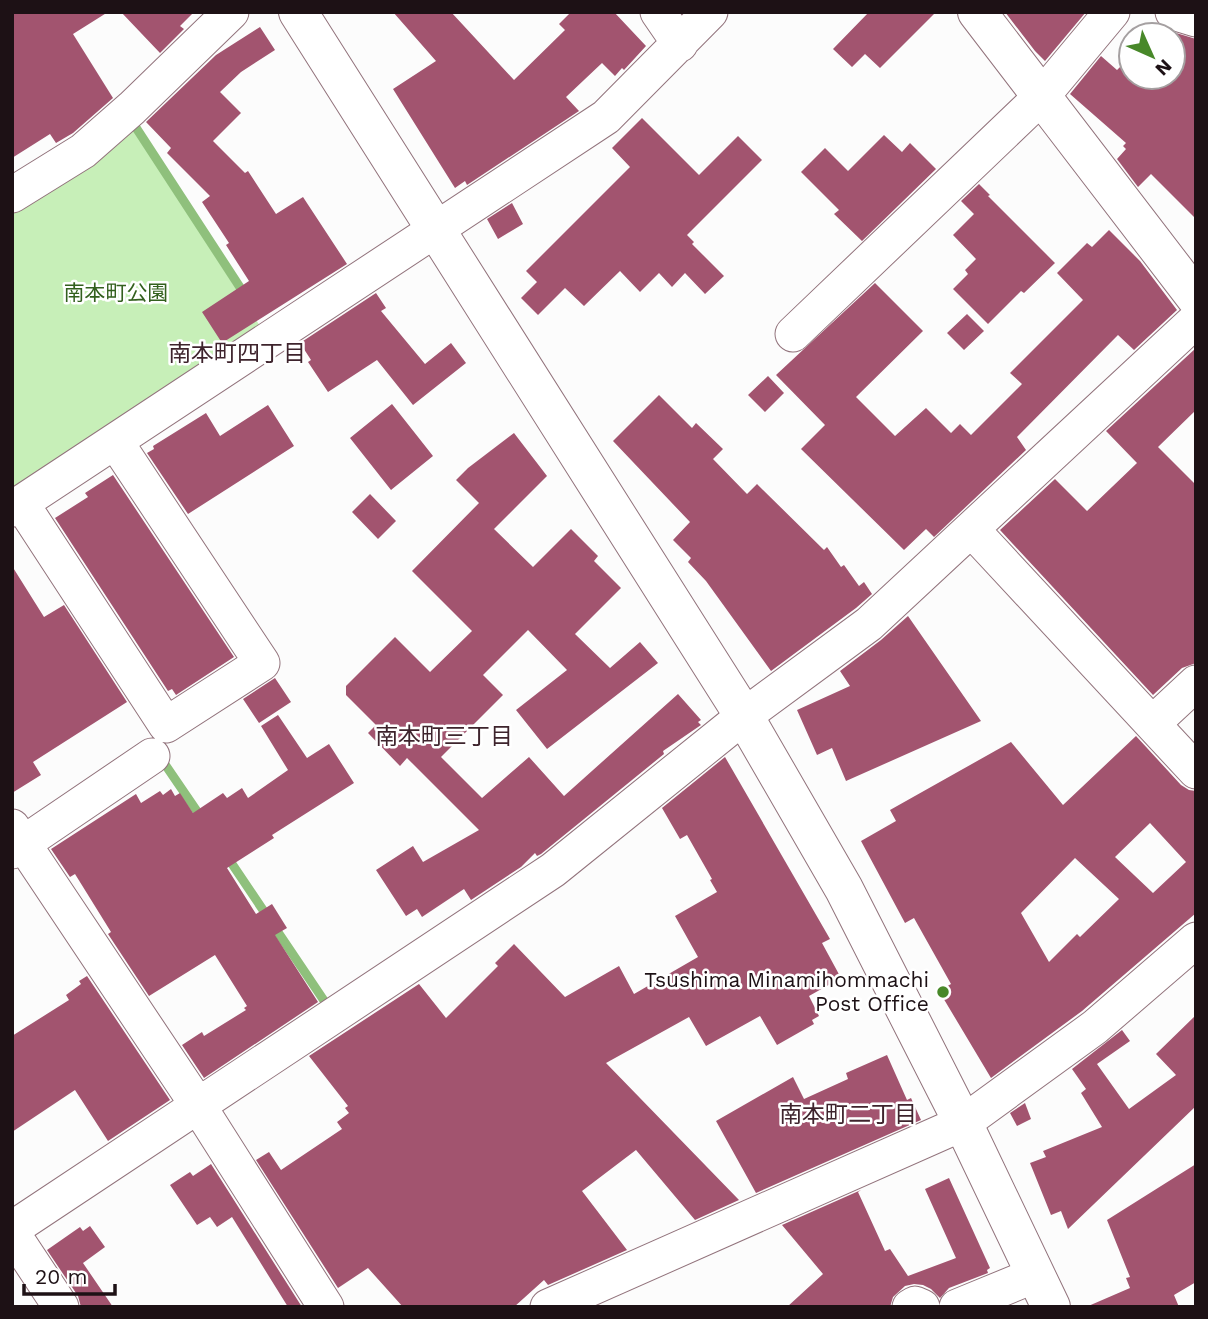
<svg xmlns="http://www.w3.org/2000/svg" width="1208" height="1319" viewBox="0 0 1208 1319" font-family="'Work Sans','Noto Sans JP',sans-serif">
  <rect width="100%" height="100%" fill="#fcfcfc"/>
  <path fill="#c7efb8" d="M131,125L260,326L12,489V209Z"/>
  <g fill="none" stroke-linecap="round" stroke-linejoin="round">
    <path stroke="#8fc07c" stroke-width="9" d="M133,123L245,295
      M162,760L203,820
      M226,855L329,1008"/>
  </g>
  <path fill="#a2546f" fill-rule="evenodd" d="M12,12H108L73,34L113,98L73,133L56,143L50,134L12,158Z
    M121,12H194L180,26L184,29L160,53Z
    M393,12H451L514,80L565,30L559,24L571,12H614L646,46L624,70L622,68L615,76L602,63L566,97L579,111L467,185L465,181L455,188L393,89L436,61Z
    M869,12H936L880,68L865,54L852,67L833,49Z
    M1005,12H1086L1045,61L1035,51Z
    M260,27L275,50L241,72L220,92L241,113L213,141L245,173L248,171L276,214L303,197L347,264L222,343L202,312L249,281L226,245L229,243L202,202L210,196L167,153L171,148L146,122L216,55Z
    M1163,29L1196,39V219L1151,174L1138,187L1117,159L1126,149L1123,146L1126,143L1070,94L1101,56L1117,70L1123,64L1131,72V77H1137L1141,81L1142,77H1173V35H1160Z
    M642,118L699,175L738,136L762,160L687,235L694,242L692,244L724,276L705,294L685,273L672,287L659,273L640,292L620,271L584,306L565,288L538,315L521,298L537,282L526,271L630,167L612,148Z
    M884,135L902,152L910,143L936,169L862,241L834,214L839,210L801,172L825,148L848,171Z
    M979,184L990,195L988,196L1055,263L1024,293L1021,291L988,324L953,289L968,274L965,270L976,259L953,235L974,214L961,201Z
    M512,203L523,224L498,239L487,219Z
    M1109,230L1140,261L1177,310L1134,350L1118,335L1017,437L1026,450L934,537L926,529L904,550L801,449L825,425L776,375L875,283L923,331L856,397L895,436L926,408L951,433L960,424L971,435L1022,384L1010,373L1083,300L1057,273L1087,243L1092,247Z
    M376,293L386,308L381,311L425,364L451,343L466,363L413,405L377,360L328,392L308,362L311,360L300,343Z
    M967,314L984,331L964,350L947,333Z
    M1196,348V410L1158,447L1196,485V663L1182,668L1153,695L1000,530L1055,479L1087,511L1137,463L1106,431Z
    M768,376L784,393L765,412L748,395Z
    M659,395L692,428L696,423L723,449L713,459L747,494L757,484L824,550L827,547L841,567L844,565L859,586L864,582L872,594L856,608L771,671L706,581L688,562L691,558L673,540L690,522L613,441Z
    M392,404L433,456L391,490L350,438Z
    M268,405L294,446L188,514L147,453L154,449L153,446L206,413L220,436Z
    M514,433L547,476L494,529L533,567L571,529L598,556L594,561L621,588L575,634L610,668L640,642L658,663L547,749L516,710L567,670L528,630L483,675L503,695L441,757L482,798L529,757L564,796L678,694L701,720L698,722L701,725L663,751L664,754L541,854L537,856L535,853L521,867L471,900L464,889L422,917L417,909L406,916L376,870L413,846L423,862L479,830L407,758L400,766L368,733L376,725L346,695V686L395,637L430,672L472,631L412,571L479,503L456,480L468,468Z
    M113,475L234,657L176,695L172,689L168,691L55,518L88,497L85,493Z
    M370,494L396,521L378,539L352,512Z
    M12,566L44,617L64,605L127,702L33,762L41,775L12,793Z
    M908,616L981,721L846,781L832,748L817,755L797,710L850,686L840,671L881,640Z
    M275,678L291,702L259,723L243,699Z
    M278,715L307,758L329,744L354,783L272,835L274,838L227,868L256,914L272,904L287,928L275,935L318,1002L204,1078L182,1045L202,1032L204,1036L246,1010L244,1008L247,1006L215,955L149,996L108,934L111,932L75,874L70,877L51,849L136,794L141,803L160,791L163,795L171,789L175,796L180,793L193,813L223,793L227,798L242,788L248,798L288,770L261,726Z
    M1136,736L1181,785L1189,790L1196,791V913L1082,1011L991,1078L939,991L951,984L914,918L905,923L861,841L896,821L890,810L1011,742L1063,805ZM1150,823L1186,862L1153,893L1115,857ZM1075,858L1119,899L1080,937L1077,934L1049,962L1021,913Z
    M725,757L830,939L822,943L841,978L809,996L819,1016L812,1020L814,1024L777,1045L760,1016L706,1046L689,1017L606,1063L739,1200L695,1220L636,1150L582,1191L627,1250L548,1285L544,1280L514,1307H403L368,1268L338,1288L256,1160L269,1152L281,1170L342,1129L337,1122L349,1113L345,1108L348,1106L309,1056L419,984L446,1018L498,966L495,963L514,944L565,997L619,966L634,994L698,957L675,916L717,892L710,880L712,879L687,835L680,839L662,808Z
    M87,976L170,1100L108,1141L75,1090L12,1132V1036L69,1000L66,995L81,984L79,981Z
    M1196,1015V1106L1068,1229L1061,1211L1051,1215L1030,1163L1046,1157L1043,1151L1102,1127L1081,1093L1086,1089L1072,1069L1122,1030L1130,1041L1097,1064L1129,1109L1176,1075L1156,1054Z
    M887,1055L907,1100L911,1098L921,1120L756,1193L716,1121L793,1077L804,1099L848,1079L846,1073Z
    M1025,1103L1031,1119L1017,1126L1010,1113Z
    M211,1164L302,1307H288L232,1217L217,1227L210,1217L197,1225L170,1185L190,1172L193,1176Z
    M1196,1164V1282L1174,1295L1179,1307H1086L1130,1288L1126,1278L1130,1277L1107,1220Z
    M949,1178L990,1268L987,1270L988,1273L949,1288L940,1298L931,1289L923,1285L914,1284L905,1286L893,1297L890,1307H787L823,1274L782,1225L861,1190L858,1192L885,1251L890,1249L908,1276L956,1258L925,1189Z
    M90,1226L105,1247L83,1263L113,1307H81L78,1296L47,1250L80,1227L83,1231Z"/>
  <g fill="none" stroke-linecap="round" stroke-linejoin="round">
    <defs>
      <path id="street" d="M658,12L680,44
        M1173,12L1196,19
        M12,195L83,151L132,108L231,12
        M793,334L1042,96L1112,12
        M21,503L166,725L262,663L115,441
        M12,509L606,117L710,12
        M972,530L1196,771
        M1153,723L1196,683
        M12,827L199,1107L326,1307
        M12,851L152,756
        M12,1229L553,870L744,716L869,624L1196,320
        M12,1233L61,1307
        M548,1307L963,1123L1095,1027L1196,940
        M910,1307L915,1304L922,1307
        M957,1307L1035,1275"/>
      <path id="secondary" d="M298,12L744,716L844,889L963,1123L1051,1307
        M977,12L1196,298"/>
    </defs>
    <use href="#street" stroke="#92737c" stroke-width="37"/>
    <use href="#secondary" stroke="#92737c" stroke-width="40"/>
    <use href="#street" stroke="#fff" stroke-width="35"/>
    <use href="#secondary" stroke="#fff" stroke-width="38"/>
  </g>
  <circle fill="#488829" stroke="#fff" stroke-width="2.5" cx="943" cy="992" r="7"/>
  <g text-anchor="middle" stroke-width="5" stroke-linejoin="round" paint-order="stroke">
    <g font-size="21" fill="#33601e" stroke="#fff">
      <text x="116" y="300">南本町公園</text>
    </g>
    <g font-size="21" fill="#1d1115" stroke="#fff" text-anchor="end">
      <text x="929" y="987">Tsushima Minamihommachi<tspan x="929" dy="24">Post Office</tspan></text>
    </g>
    <g font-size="23" fill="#3e242d" stroke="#fff">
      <text x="237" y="361">南本町四丁目</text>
      <text x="444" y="744">南本町三丁目</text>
      <text x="848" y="1122">南本町二丁目</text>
    </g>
  </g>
  <rect width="1208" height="1319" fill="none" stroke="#1d1115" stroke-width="28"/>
  <g transform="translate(1152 56) rotate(135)"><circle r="33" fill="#ffffff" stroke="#a5a0a1" stroke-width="2"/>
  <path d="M0-5L12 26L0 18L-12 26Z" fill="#488829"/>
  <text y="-10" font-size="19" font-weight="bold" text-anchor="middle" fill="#1d1115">N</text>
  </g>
  <path d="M24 1284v10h91v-10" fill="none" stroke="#1d1115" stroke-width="3.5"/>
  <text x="35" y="1284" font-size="21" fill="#1d1115" stroke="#ffffff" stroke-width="5" paint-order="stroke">20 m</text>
</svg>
